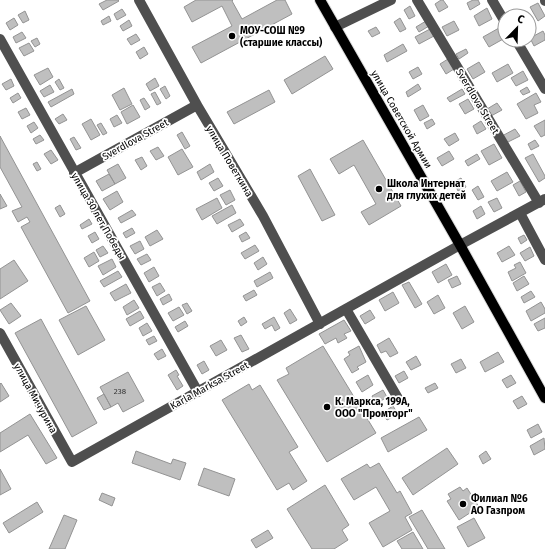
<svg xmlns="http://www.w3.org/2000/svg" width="545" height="549" viewBox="0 0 545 549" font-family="'Fira Sans',sans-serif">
  <rect width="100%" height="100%" fill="#fff"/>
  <path fill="#bfbfbf" stroke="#939393" d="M107,0H118L119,1L103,10L99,4Z
    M196,0H233L232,1L242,19L277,0H285L292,14L201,63L192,47L232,26L222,6L192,22L184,7Z
    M441,0H443L448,7L439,12L435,4Z
    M473,0H478L480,4L470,10L467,3Z
    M538,3L545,16L538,21L530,7Z
    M410,6L415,16L409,19L404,10Z
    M487,8L492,19L479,26L474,16Z
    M122,9L126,15L117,20L114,14Z
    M25,11L29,20L23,23L18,15Z
    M109,16L111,21L103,25L101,21Z
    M14,18L18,25L10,30L6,23Z
    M400,18L406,29L400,32L394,22Z
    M129,20L132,26L123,31L120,26Z
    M426,21L429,26L419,32L416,27Z
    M454,21L459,30L447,36L442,27Z
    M376,27L380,33L372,37L368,31Z
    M499,28L505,38L489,47L483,37Z
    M430,29L434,36L419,44L415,37Z
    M543,31L545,35V40L534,46L530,38Z
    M22,32L26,38L16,43L13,37Z
    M136,34L140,40L131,45L127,39Z
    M37,38L40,44L35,47L31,41Z
    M29,43L34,51L24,56L19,48Z
    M403,44L407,51L387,62L384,55Z
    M144,47L148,54L140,59L136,52Z
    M466,49L468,53L459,59L456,54Z
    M325,56L333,69L292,94L284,80Z
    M448,59L454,69L446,74L440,64Z
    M479,62L485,72L473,79L467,69Z
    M508,64L513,73L497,82L492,73Z
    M418,67L422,74L413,79L409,72Z
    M48,68L53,77L40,85L34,75Z
    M523,71L528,80L516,86L511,78Z
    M155,78L159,86L150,91L146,84Z
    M11,79L14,86L6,90L2,84Z
    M59,79L64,88L60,90L55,82Z
    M418,84L421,89L408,97L406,92Z
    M50,85L54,92L44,97L40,91Z
    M165,86L170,96L166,99L160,89Z
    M527,87L530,92L523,95L520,91Z
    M124,88L132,104L120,110L112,95Z
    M72,89L74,94L51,107L48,102Z
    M462,89L465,94L450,102L447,98Z
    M269,90L275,102L234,124L227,112Z
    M155,92L161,103L157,105L151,94Z
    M18,93L21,98L13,103L10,98Z
    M536,93L541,102L534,105L538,113L526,119L517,104Z
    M144,98L150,107L145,110L140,100Z
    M468,99L474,109L465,114L459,104Z
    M497,103L502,110L491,116L487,109Z
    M133,105L140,117L127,124L121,112Z
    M423,105L429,116L420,121L414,110Z
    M26,108L30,115L22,119L18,112Z
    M63,114L67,120L59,124L55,119Z
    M117,115L122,123L114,127L110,119Z
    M91,119L100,135L91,140L82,124Z
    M432,119L435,124L427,129L424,123Z
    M545,120V135L541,137L534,126Z
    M481,121L486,129L477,134L473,126Z
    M34,122L38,128L31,133L27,126Z
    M101,123L107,133L103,135L97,125Z
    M515,129L520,136L506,143L502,136Z
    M182,132L190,146L185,149L177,135Z
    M455,133L459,140L449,146L444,139Z
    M40,135L44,140L36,144L33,139Z
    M0,136L90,301L68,313L21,227L30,222L27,217L18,222L12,211L22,207L0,167Z
    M74,137L81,148L76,150L70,139Z
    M363,140L401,206L369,225L361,212L376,204L354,165L339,174L330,159Z
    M535,140L539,146L531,150L528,144Z
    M494,144L502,158L489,165L481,151Z
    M158,147L164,156L156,160L150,151Z
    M182,149L193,167L178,175L168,157Z
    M51,150L58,160L51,164L44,154Z
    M449,151L454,159L442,166L437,158Z
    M477,154L480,159L468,166L465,161Z
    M533,154L545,176V178L539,182L525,158Z
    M142,157L147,166L141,170L135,160Z
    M37,162L41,169L37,171L33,164Z
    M118,164L126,178L115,184L107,170Z
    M210,164L214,172L201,180L197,172Z
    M310,169L335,215L322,221L298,176Z
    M507,172L513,182L497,191L491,181Z
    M109,174L115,184L102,191L96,181Z
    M218,178L223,186L214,191L209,183Z
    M461,178L466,187L458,191L454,182Z
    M520,181L526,192L519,196L513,185Z
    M478,186L484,197L478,200L472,190Z
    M230,190L235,200L226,205L220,195Z
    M117,191L123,202L110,210L103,199Z
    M0,194L7,206L0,209Z
    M217,198L222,208L202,220L196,209Z
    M497,198L502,208L494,212L488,202Z
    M60,205L65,214L60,217L55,208Z
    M232,205L236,213L217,224L212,216Z
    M481,206L485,214L477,219L473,211Z
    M132,210L136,215L121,223L118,218Z
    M89,219L92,224L82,229L80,225Z
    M240,219L244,225L232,232L228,225Z
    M132,228L135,233L126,238L123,233Z
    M157,230L163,239L150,246L145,237Z
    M95,232L99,239L92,243L88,236Z
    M246,232L250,238L242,242L239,236Z
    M524,235L527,240L521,244L518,238Z
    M140,241L144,249L135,254L130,246Z
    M255,245L259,251L245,259L241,253Z
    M103,246L108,253L100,257L96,250Z
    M509,246L515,255L502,262L497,253Z
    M530,247L534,256L525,261L520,253Z
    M94,252L99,261L89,267L84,258Z
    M147,254L151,260L141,265L137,259Z
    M263,257L267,264L258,270L254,263Z
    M112,259L116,267L103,275L98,266Z
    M14,260L28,281L0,299V269Z
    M520,262L526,273L512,281L508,272L516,268L514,265Z
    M446,264L452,275L438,283L432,272Z
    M154,267L159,276L149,282L144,273Z
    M118,271L122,277L104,287L100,281Z
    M270,272L273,278L257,287L254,281Z
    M457,276L461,284L452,288L448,280Z
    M524,276L529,284L517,291L513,283Z
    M409,282L422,304L415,308L402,285Z
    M160,283L165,291L157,296L152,287Z
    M126,284L131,293L115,301L110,293Z
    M254,290L257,295L246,301L243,296Z
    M531,291L535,297L524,303L521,297Z
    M393,292L399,303L385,311L379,300Z
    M169,294L172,300L163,305L160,299Z
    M438,295L445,308L434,314L427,302Z
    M134,300L139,308L127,315L123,307Z
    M541,302L545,309V313L531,321L526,311Z
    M11,303L21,316L9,324L0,310Z
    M187,303L192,311L187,314L182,305Z
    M86,306L105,340L78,355L59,320Z
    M465,306L474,322L462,329L453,313Z
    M179,307L184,315L173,321L168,313Z
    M290,309L297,320L290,324L284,313Z
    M370,310L375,318L365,324L360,316Z
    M140,311L144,318L130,326L126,319Z
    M244,317L247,322L241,326L238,321Z
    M274,317L280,328L275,331L272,325L265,329L262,324Z
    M545,318V328L538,331L534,324Z
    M41,319L97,423L72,437L15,333Z
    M344,320L351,331L344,334L347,338L338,343L336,338L325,344L319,334Z
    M185,321L188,326L178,332L175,327Z
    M147,323L152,331L143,336L139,328Z
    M241,335L249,349L242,352L234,338Z
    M154,336L157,341L149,345L146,340Z
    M389,338L398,353L390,357L386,351L381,353L377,345Z
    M221,340L227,350L216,356L210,346Z
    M323,346L376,433L327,462L277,380L289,374L286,368Z
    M359,346L366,362L357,367L359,369L352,373L344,359L350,355L348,352Z
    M162,349L166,356L158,360L154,354Z
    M498,352L504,362L485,372L480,362Z
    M416,356L421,365L411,370L406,362Z
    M461,359L466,368L456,373L451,364Z
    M204,361L209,370L202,374L197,365Z
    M176,370L179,375L177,376L183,386L177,390L168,375Z
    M404,371L408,378L399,383L395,376Z
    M128,372L144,401L123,412L118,403L111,407L100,387Z
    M368,375L373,385L362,392L356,382Z
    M511,375L516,383L507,388L502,380Z
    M1,383L9,396L0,402V384Z
    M435,383L438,388L428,393L425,388Z
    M249,384L252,390L260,385L298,447L289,452L307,481L293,490L289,483L277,490L222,400Z
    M383,390L387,397L376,404L372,396Z
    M104,394L111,407L104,410L97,398Z
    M522,396L527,404L518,409L513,401Z
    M393,406L398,414L387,420L382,413Z
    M30,414L57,458L46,464L28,435L0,452V433Z
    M419,417L427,430L388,452L381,438Z
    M538,424L542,432L531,438L527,430Z
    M544,438L545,449L534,455L530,446Z
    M447,448L458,464L413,495L402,478Z
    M136,451L171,464L173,459L186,463L180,480L132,463Z
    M486,451L491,459L483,464L479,456Z
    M379,463L397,493L400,491L412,513L405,517L412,530L383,547L369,523L390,511L376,487L354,500L341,479L367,464L370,468Z
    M204,468L235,479L229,496L198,485Z
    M0,469L11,489L0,495Z
    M325,485L349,525L342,530L348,540L334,549H312L287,509Z
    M460,487L463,491L467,488L479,507L459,520L447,501L451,499L448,494Z
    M102,493L115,498L112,506L99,500Z
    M37,502L43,512L9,533L3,523Z
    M422,510L445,549H428L409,517Z
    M64,515L77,520L65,549H49Z
    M474,518L485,538L468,547L457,527Z
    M268,530L273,538L256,548L251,540Z
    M413,532L423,549H402L397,541Z"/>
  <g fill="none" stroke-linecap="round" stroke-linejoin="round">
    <defs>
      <path id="major" d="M320,0L460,245L545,398"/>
    </defs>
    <use href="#major" stroke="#dbdbdb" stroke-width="12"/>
    <path stroke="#4f4f4f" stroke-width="10" d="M139,0L197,105L263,216L320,324
      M417,0L539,203
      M492,0L505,22
      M545,0V1
      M335,27L391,0
      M0,39L198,392
      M516,40L545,89
      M74,173L197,105
      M520,213L545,260
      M346,309L399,400
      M0,333L72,462L460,245L545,199"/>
    <use href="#major" stroke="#000" stroke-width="10"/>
  </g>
  <g fill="#000" stroke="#fff" stroke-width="1.5">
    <circle cx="232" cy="36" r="4"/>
    <circle cx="379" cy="189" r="4"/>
    <circle cx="327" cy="407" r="4"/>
    <circle cx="463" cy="504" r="4"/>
  </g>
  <g text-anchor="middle" stroke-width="3.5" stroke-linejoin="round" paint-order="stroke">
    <g font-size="8" fill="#303030">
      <text x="120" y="394">238</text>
    </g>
    <g font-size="10" font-weight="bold" fill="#000" stroke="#fff" text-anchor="start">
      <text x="240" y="34">МОУ-СОШ №9<tspan x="240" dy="12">(старшие классы)</tspan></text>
      <text x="387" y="187">Школа Интернат<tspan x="387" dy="12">для глухих детей</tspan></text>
      <text x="335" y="405">К. Маркса, 199А,<tspan x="335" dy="12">ООО "Промторг"</tspan></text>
      <text x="471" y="502">Филиал №6<tspan x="471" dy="12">АО Газпром</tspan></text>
    </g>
    <g font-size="10" fill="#000" stroke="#fff">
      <text transform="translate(478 101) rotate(59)" y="4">Sverdlova Street</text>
      <text transform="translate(402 119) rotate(60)" y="4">улица Советской Армии</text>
      <text transform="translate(135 139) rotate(-29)" y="4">Sverdlova Street</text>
      <text transform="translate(230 161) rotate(59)" y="4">улица Поветкина</text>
      <text transform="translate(99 216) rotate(60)" y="4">улица 30 лет Победы</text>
      <text transform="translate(209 385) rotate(-29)" y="4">Karla Marksa Street</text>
      <text transform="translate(36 398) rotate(61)" y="4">улица Мичурина</text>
    </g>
  </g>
  <g transform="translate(517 28) rotate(23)"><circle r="19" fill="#ffffff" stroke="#999999"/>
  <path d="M0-3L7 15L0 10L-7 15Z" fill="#000000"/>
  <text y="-6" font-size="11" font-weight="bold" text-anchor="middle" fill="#000000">С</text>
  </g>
</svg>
